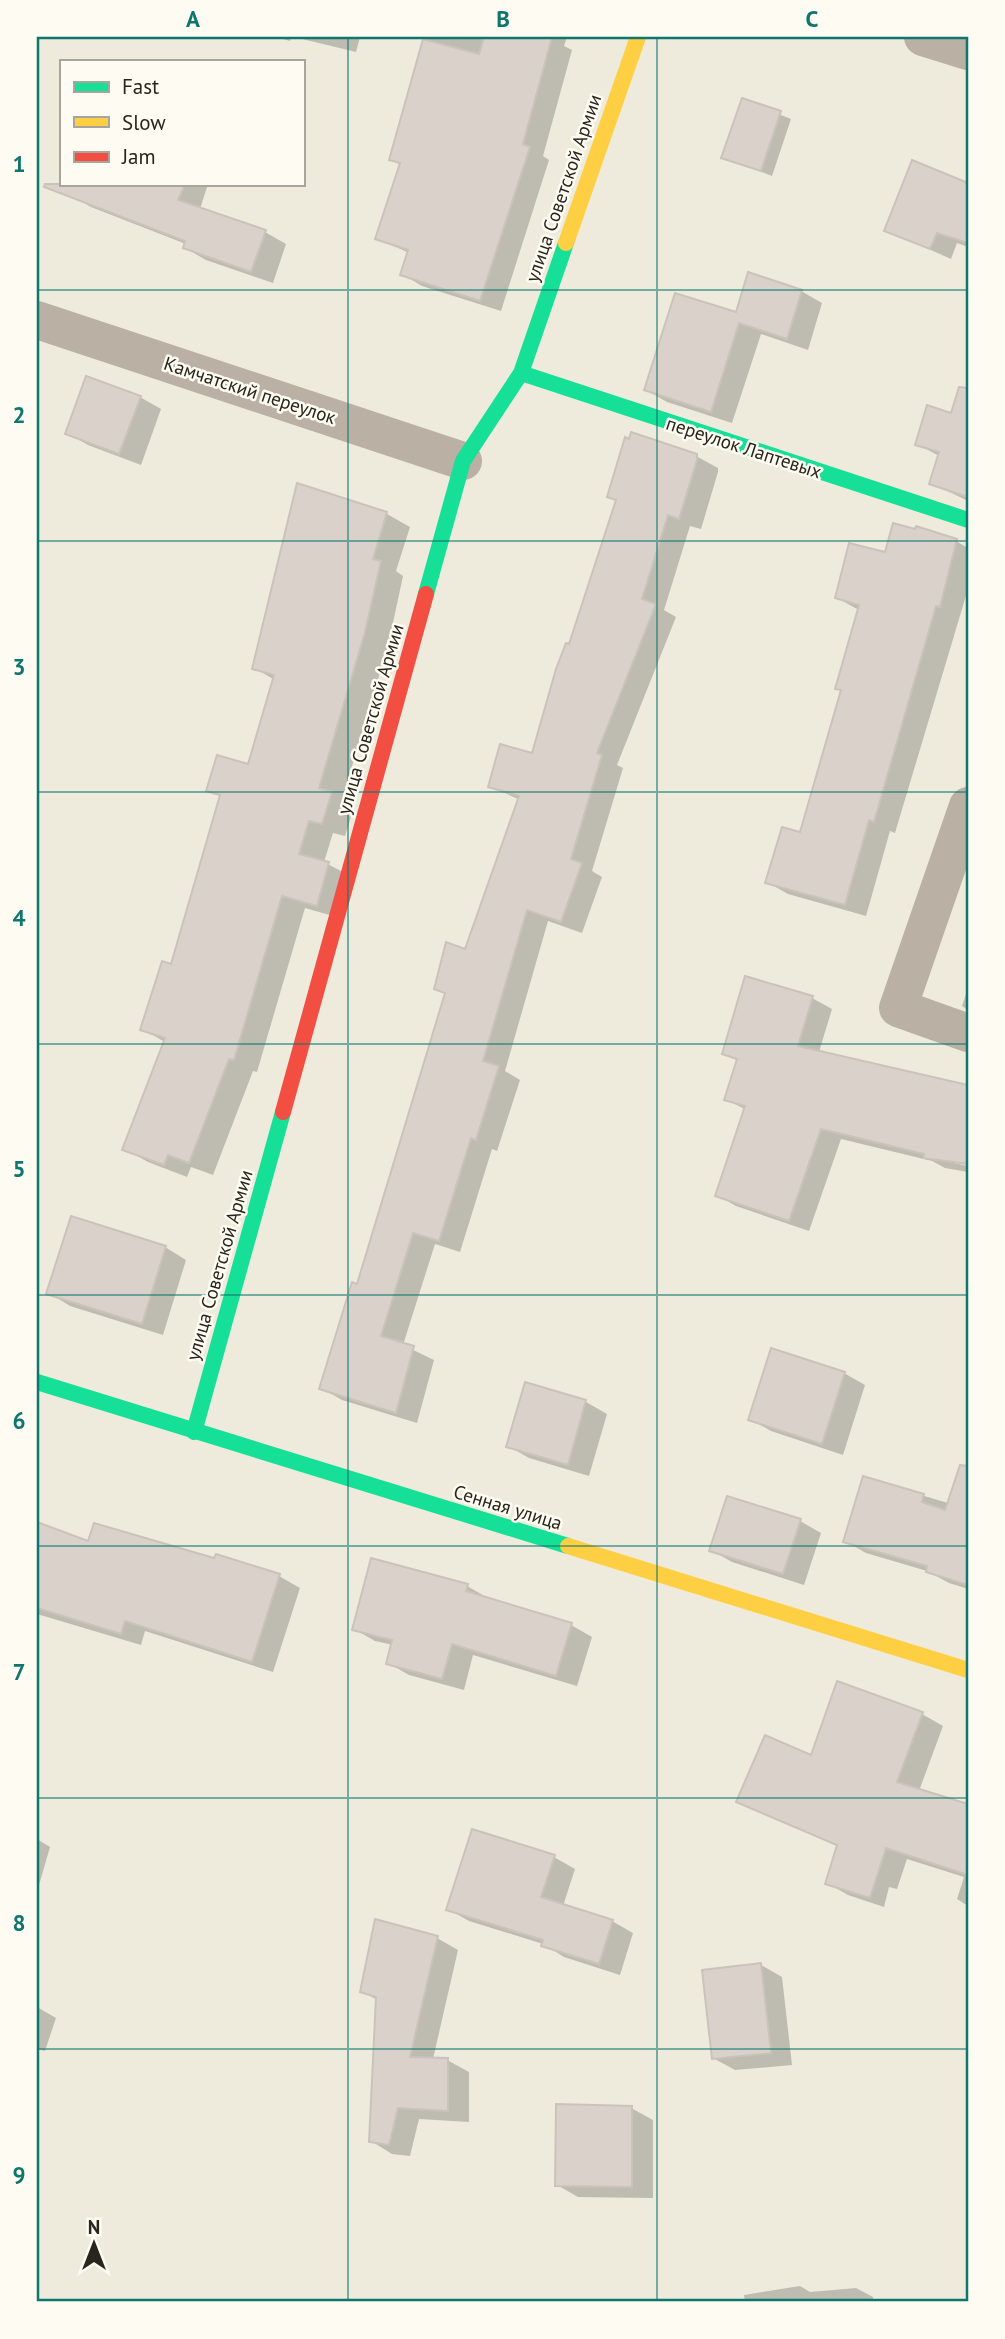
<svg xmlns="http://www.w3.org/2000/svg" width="1005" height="2339" viewBox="0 0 1005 2339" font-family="'PT Sans',sans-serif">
  <rect width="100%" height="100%" fill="#eeebdd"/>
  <path fill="#0003" d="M276,37H291L290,41Z
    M294,37H360L356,52Z
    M425,37H567L564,46L572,50L543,156L549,160L501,311L422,286L402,274L409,253L377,238L401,165L391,159Z
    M743,100L791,119L772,176L723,157Z
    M913,162L968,184V247L957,243L951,259L886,230Z
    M75,184H208L200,209L265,232L286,244L273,283L206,260L185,248L186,244L91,207L70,195Z
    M801,291L822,303L808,350L761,334L732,423L667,402L646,390L737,314Z
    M140,397L161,409L141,465L88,445L67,433Z
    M928,408L968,419V501L931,483L939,456L917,444Z
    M696,456L718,468V472L701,529L690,526L664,610L676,617L617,765L623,768L592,871L602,877L582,933L548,921L505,1071L520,1080L497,1151L492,1149L460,1252L435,1244L403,1345L434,1360L417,1423L342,1400L321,1388L358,1286L447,994L436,988L466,951L520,800L490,786L533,755L570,646Z
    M298,486L387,514L410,527L396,571L403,576L388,646L342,800L354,807L345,836L333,833L324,862L352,877L340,918L305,908L257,1072L253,1071L213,1175L191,1167L187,1177L148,1162L125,1149L165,1042L142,1029L173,966L221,797L208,790L249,767L275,680L254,668Z
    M956,541L968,548V589L895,833L890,831L866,916L788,894L767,882L801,834L842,691L837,688L859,610L837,598L887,555Z
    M968,988V1010L962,1006Z
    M812,998L832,1009L819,1052L968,1087V1162L925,1157L968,1166V1172L945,1168L932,1161L841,1139L809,1231L736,1206L717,1195L746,1110L726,1099L738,1061L724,1053Z
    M165,1247L186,1260L163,1335L70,1306L49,1293Z
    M844,1373L865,1385L843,1455L771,1431L750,1419Z
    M526,1384L586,1402L607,1414L589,1476L529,1458L508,1446Z
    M864,1478L968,1509V1589L949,1583L927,1571L866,1553L845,1541Z
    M728,1498L800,1521L821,1533L804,1585L732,1562L711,1550Z
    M37,1524L89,1544L215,1560L279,1576L300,1588L273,1672L145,1631L141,1645L37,1614Z
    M467,1586L488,1598L571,1625L592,1637L577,1686L473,1655L464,1690L409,1675L388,1663L393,1645L375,1641L354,1629Z
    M922,1714L943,1726L919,1791L940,1826L968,1836V1906L957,1899L964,1877L907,1859L897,1889L889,1887L884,1907L848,1895L827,1883L839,1847L738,1801L812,1758Z
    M37,1839L50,1847L37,1892Z
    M554,1857L575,1869L563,1906L612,1921L633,1933L620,1975L564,1957L543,1944L469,1921L448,1909Z
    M437,1938L458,1950L433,2059L447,2060L469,2072V2122L419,2119L410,2156L392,2154L371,2141L377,2000L362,1991Z
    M761,1965L782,1977L792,2065L735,2070L713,2058Z
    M37,2007L56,2018L45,2051L37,2049Z
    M631,2108L653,2120V2198L578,2197L557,2185Z
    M800,2286L810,2292L856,2288L873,2297V2302H745L744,2295Z"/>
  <path fill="#dad2ca" stroke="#cac3bb" stroke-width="2" d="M484,37H552L523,144L530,147L480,301L400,275L408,250L375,239L400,163L389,160L423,39L479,54Z
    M742,98L781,111L761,171L721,158Z
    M912,160L968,183V243L937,233L930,249L884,231Z
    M45,184H185L178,200L266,230L251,272L183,248L185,241L44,187Z
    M748,272L802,290L787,339L739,323L711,412L644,390L675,293L736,312Z
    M86,376L141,396L119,454L65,434Z
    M959,387L968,388V497L929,484L939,452L915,445L927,405L951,413Z
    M631,432L697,454V460L679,519L668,515L642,599L656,604L597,753L602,755L571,859L582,863L561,922L527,910L483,1061L499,1066L476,1140L471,1138L439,1241L413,1233L381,1336L414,1346L396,1413L319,1389L352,1282L357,1284L445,993L434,989L446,942L465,949L519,796L488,787L500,744L532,753L556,669L566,643L569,644L616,500L607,497L625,437L629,439Z
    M297,483L387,512L373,559L381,561L365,632L319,788L332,792L322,824L309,821L299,854L329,862L317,906L282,896L234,1060L229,1059L189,1163L168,1155L164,1165L122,1150L165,1038L140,1030L162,961L171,964L220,795L206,791L217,755L248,764L274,675L252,669Z
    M893,523L915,529L916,526L957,539L940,607L936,606L874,822L869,820L845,905L765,883L782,827L800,832L841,690L835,689L859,605L835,598L849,543L885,552Z
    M745,976L813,996L798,1046L968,1085V1164L923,1158L924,1154L821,1129L789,1221L715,1196L745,1106L724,1100L737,1059L722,1054Z
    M71,1216L166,1246L142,1324L46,1294Z
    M771,1348L845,1372L822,1444L748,1420Z
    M525,1382L586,1400L568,1465L506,1447Z
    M960,1465L968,1466V1585L926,1572L927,1566L843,1542L863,1476L924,1494L922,1502L945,1510Z
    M727,1496L801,1519L783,1574L709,1551Z
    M37,1522L88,1541L94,1523L214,1558L216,1554L280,1574L252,1662L125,1621L121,1634L37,1608Z
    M371,1558L468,1584L466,1591L572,1623L556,1676L452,1644L442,1679L386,1664L392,1640L352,1630Z
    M837,1681L923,1712L897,1782L968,1804V1875L886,1848L870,1898L825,1884L837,1845L736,1802L765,1735L811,1755Z
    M472,1829L555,1855L541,1897L613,1920L599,1964L541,1946L543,1940L446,1910Z
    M375,1919L438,1936L410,2057L448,2058V2111L398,2108L389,2145L369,2142L376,1997L360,1992Z
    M761,1963L771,2053L712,2059L702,1970Z
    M556,2104L632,2106V2187L555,2186Z"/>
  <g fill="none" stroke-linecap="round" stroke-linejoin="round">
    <path stroke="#bab0a4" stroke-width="38" d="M923,37L968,51
      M37,320L463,461
      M968,806L898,1008L968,1033"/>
    <path stroke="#16e098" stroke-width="16" d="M521,373L968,520
      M426,594L463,461L521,373L566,243
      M37,1382L568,1546
      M194,1432L283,1112"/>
    <path stroke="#ffcf43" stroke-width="16" d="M566,243L638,37
      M568,1546L968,1670"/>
    <path stroke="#f24e42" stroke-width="16" d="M283,1112L426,594"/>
  </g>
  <path fill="none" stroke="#0f766e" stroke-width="2" stroke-opacity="0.55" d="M348,37V2302M657,37V2302M37,290H968M37,541H968M37,792H968M37,1044H968M37,1295H968M37,1546H968M37,1798H968M37,2049H968"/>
  <g text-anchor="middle" stroke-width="5" stroke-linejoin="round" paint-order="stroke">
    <g font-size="19" fill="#27251c" stroke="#fefcf2">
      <text transform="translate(563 188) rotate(-71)" y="7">улица Советской Армии</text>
      <text transform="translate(250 390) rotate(18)" y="7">Камчатский переулок</text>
      <text transform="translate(744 447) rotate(18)" y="7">переулок Лаптевых</text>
      <text transform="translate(370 719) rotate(-74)" y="7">улица Советской Армии</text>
      <text transform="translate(219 1265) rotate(-74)" y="7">улица Советской Армии</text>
      <text transform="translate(508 1507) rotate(17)" y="7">Сенная улица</text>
    </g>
  </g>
  <rect width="1005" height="2339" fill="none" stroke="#fefcf2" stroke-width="77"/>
  <rect x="60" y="60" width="245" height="126" fill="#fefcf2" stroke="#a8a69c" stroke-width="2"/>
  <rect x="74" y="82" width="35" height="10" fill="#16e098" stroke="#a8a69c" stroke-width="2"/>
  <text x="122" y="94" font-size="21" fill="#27251c">Fast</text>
  <rect x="74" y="117" width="35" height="10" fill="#ffcf43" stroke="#a8a69c" stroke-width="2"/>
  <text x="122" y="130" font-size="21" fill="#27251c">Slow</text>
  <rect x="74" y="152" width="35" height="10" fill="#f24e42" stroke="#a8a69c" stroke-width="2"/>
  <text x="122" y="164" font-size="21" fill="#27251c">Jam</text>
  <g transform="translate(94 2244)" stroke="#fefcf2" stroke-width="5" paint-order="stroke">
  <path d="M0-5L12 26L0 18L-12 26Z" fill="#27251c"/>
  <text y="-10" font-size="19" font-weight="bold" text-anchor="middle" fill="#27251c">N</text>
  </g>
  <rect x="38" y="38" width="929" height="2262" fill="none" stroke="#0f766e" stroke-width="2.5"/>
  <g font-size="23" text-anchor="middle" font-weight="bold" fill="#0f766e">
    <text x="193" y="27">A</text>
    <text x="503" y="27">B</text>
    <text x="812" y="27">C</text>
    <text x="19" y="172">1</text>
    <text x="19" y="423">2</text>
    <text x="19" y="675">3</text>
    <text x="19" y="926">4</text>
    <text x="19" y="1177">5</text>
    <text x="19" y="1429">6</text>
    <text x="19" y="1680">7</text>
    <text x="19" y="1931">8</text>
    <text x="19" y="2183">9</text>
  </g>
</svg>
